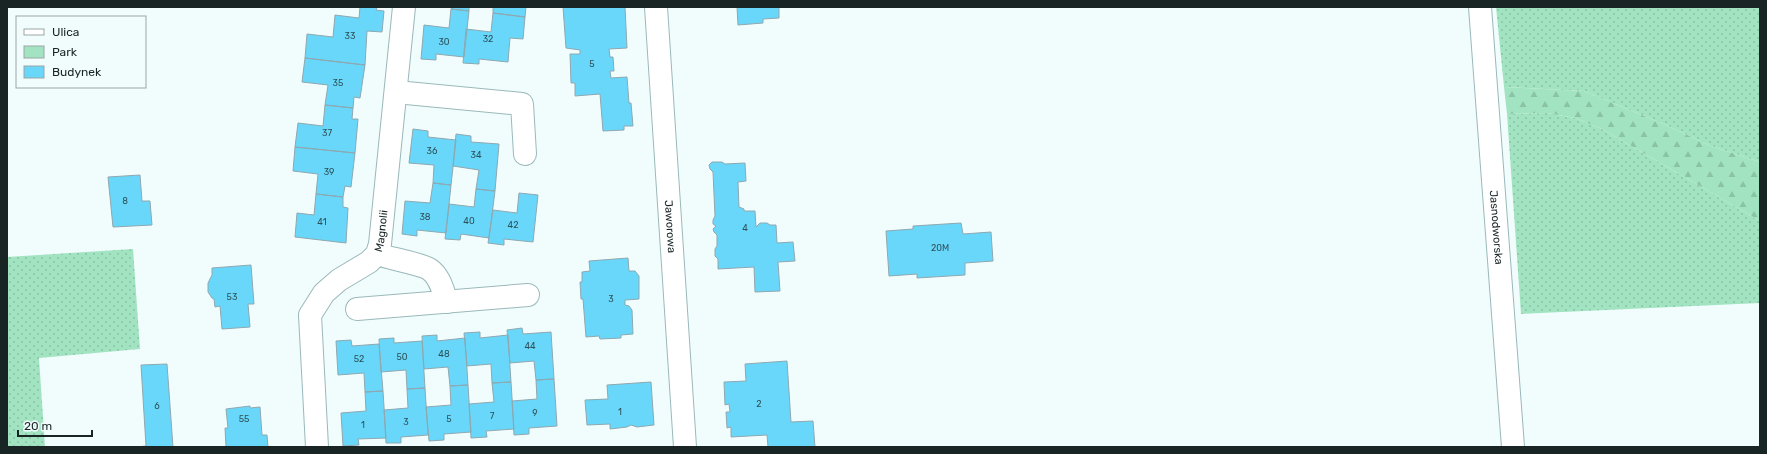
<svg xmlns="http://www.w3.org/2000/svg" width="1767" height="454" viewBox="0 0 1767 454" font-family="Rubik,sans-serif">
  <defs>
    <pattern id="green-dots" width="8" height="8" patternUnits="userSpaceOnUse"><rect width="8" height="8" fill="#a2e4c2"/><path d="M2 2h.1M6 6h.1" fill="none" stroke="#8bc3a7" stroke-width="1.8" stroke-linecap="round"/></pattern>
    <pattern id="forest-firs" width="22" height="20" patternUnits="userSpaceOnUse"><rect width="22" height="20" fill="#a2e4c2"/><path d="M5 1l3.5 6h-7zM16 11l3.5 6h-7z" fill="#8bc3a7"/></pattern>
  </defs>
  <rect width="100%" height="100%" fill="#f1fdfd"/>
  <path fill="url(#green-dots)" d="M1496,7H1760V162L1711,146L1666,125L1584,91L1504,87Z
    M1547,113L1575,118L1602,129L1760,221V303L1521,314L1507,114Z
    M133,249L140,349L39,358L45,447H7V257Z"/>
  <path fill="url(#forest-firs)" d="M1504,87L1584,91L1666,125L1711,146L1760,162V221L1602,129L1575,118L1547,113L1507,114Z"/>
  <path fill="#69d7f9" stroke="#8ea8b1" d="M360,7H377L376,10L384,11L382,32L367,31L365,65L305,58L307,34L333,37L335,15L359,18Z
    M452,7H469V11L451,9Z
    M493,7H526L525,17L493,13Z
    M563,7H625L627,48L609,49L610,57H613L614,71H610L611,78L627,77L629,103H631L633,126H624V130L603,131L600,94L575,96V83H571L570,54H580V50L566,48Z
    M737,7H779V18L763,19V23L738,25Z
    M451,9L469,11L464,57L436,54V60L421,59L424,25L449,28Z
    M493,13L525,17L523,39L510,38L508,62L479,59V64L463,63L466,29L491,32Z
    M305,58L365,65L360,98L354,97L353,108L325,105L328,85L302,82Z
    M325,105L353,108L352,119H358L355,153L295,147L298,123L323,126Z
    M413,129L428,131V137L456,140L451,185L433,183L434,165L409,163Z
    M456,134L471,136V142L499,144L495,191L476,189L479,170L453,166Z
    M295,147L355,153L351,187L345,186L343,197L316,194L318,174L293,171Z
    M712,162H722L725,164L745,163L746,181L738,182L739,207L744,209V211H755L756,227L760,223H767L770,225H776L777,243L793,242L795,261L778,262L780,291L755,292L754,267L718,269V259L715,256V249L717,246V235L714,232L713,229L716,226L713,224V220L715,216L713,172L710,169L709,165Z
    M140,175L142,201H150L152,225L113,227L108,177Z
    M433,183L451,185L446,233L417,230V236L402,234L405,201L430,203Z
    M476,189L495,191L489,238L461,234L460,240L445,239L449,204L474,207Z
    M519,193L538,195L533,242L504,239V245L488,243L493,210L517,213Z
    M316,194L343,197V207L348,208L346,243L295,237L297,213L314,215Z
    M961,223L963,234L991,232L993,261L965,263V275L917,278V274L889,276L886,231L913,229V226Z
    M628,258L629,271H635L639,276V299L625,300V305L629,306L632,310L633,334L621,335V338L600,339L599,336L586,337L583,299H581L580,282H582V272L590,271L589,261Z
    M251,265L254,304H248L250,327L222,329L220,306L215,307L214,299L212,298L208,292V283L212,275V268Z
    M522,328L523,334L551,332L554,379L536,380L534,361L510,363L507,330Z
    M480,332V338L508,335L511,382L492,383L491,364L467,366L464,333Z
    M437,335V341L465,338L468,385L450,386L448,367L424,369L422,336Z
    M394,338V343L422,341L425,388L407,389L406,370L381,372L379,339Z
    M351,340L352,346L379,344L383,391L365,392L364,373L338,375L336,341Z
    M787,361L791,422L813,421L815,447H768L767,435L731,437V427L727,428L726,412H730L729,404L725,405L724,382L746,381L745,364Z
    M167,364L173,447H137L146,446L141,365Z
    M554,379L557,426L529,428V434L514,435L512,401L537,399L536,380Z
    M511,382L514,429L486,431L487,437L471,438L469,404L494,402L492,383Z
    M651,382L654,425L637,427L631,425L627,427L610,429V424L587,425L585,400L608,399L607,385Z
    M468,385L471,432L444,434V440L429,441L426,407L451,405L450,386Z
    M425,388L428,435L401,437V443H386L384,410L408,408L407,389Z
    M383,391L386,438L358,439L359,445L343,446L341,413L366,411L365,392Z
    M250,406V408L260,407L262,435H267L268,447H226L225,428H228L226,409Z"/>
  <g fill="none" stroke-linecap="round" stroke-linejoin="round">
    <defs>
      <g id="minor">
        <path id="s1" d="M656,7L685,447"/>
        <path id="s2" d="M1480,7L1513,447"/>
        <path d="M396,92L522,104L525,154"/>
        <path d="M377,254C388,258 421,264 429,269C440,276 443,291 447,302"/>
        <path d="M357,309L528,295"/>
        <path id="s3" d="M317,447L310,315L324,293L339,280L369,262L377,254L380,244L404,7"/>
      </g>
    </defs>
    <use href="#minor" stroke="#9bb8ba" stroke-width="24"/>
    <use href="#minor" stroke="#fff" stroke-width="22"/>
  </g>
  <g text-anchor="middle" stroke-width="3.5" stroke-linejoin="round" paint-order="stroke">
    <g font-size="9" fill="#2d515a">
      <text x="350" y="39">33</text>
      <text x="488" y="42">32</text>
      <text x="444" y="45">30</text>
      <text x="592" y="67">5</text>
      <text x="338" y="86">35</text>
      <text x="327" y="136">37</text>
      <text x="432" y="154">36</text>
      <text x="476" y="158">34</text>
      <text x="329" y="175">39</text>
      <text x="125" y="204">8</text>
      <text x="425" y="220">38</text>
      <text x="469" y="224">40</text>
      <text x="322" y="225">41</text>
      <text x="513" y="228">42</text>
      <text x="745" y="231">4</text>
      <text x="940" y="251">20M</text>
      <text x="232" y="300">53</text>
      <text x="611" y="302">3</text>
      <text x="530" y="349">44</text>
      <text x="444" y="357">48</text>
      <text x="402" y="360">50</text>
      <text x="359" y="362">52</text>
      <text x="759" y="407">2</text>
      <text x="157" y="409">6</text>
      <text x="620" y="415">1</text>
      <text x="535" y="416">9</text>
      <text x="492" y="419">7</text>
      <text x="244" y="422">55</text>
      <text x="449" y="422">5</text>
      <text x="406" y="425">3</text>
      <text x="363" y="428">1</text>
    </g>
    <g font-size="11" fill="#192425" stroke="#f1fdfd">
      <text dy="4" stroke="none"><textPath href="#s1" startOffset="220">Jaworowa</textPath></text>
      <text dy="4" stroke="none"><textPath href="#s2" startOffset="221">Jasnodworska</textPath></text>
      <text dy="4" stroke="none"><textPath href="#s3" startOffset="248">Magnolii</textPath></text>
    </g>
  </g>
  <rect width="1767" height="454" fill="none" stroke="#192425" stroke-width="16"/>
  <rect x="16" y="16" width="130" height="72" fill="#f1fdfd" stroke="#9ba6a7"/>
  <rect x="24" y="29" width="20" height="6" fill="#ffffff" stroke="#9ba6a7"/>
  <text x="52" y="36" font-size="12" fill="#192425">Ulica</text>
  <rect x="24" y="46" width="20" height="12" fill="#a2e4c2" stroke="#9ba6a7"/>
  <text x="52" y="56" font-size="12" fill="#192425">Park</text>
  <rect x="24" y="66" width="20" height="12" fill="#69d7f9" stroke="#9ba6a7"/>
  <text x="52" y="76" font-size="12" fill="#192425">Budynek</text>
  <path d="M18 430v6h74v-6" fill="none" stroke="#192425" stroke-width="2"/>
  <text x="24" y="430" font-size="12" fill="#192425" stroke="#f1fdfd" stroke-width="3" paint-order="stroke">20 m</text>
</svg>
